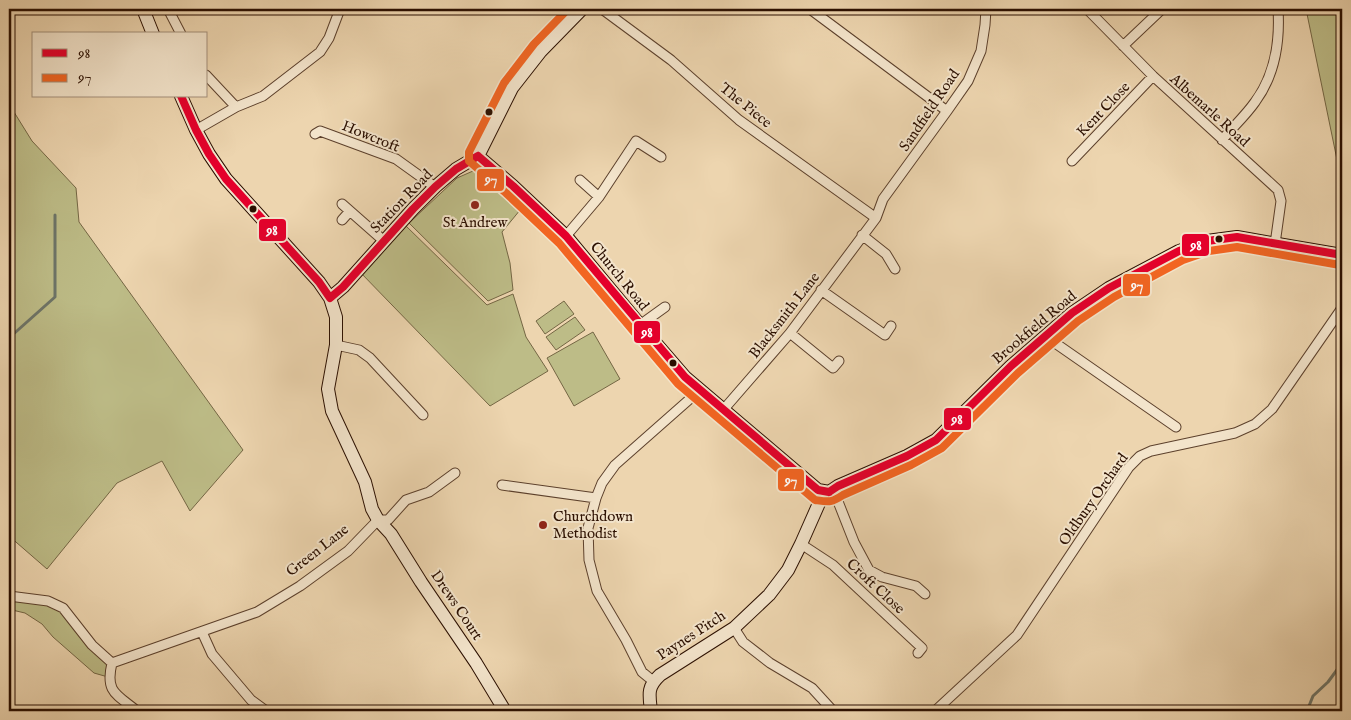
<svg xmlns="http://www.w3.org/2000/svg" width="1351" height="720" viewBox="0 0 1351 720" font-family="'IM FELL English',serif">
  <rect width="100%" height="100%" fill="#edd5af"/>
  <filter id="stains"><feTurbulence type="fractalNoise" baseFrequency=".004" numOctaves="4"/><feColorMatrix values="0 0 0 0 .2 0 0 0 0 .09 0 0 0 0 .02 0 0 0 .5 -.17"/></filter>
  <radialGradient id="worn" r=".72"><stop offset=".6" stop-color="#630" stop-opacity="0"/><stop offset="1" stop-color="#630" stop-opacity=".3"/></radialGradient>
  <path fill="#bdbc87" stroke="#746644" d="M1306,9H1342V184Z
    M9,104L32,141L76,188L79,222L243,450L190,511L162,461L117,483L47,569L9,536Z
    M473,171C494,175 509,191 525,204L502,232L510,263L513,290L488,301L409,223L457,178Z
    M406,226L487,305L513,294L526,337L548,371L490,406L359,271Z
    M564,301L574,314L545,334L536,321Z
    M575,317L585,330L556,350L546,337Z
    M593,332L620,379L574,406L547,358Z
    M9,596L63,608L112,663L108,677L94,673L53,637L42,624L25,613L12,610L9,613Z"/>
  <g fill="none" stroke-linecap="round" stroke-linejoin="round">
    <path stroke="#6d7468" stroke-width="3" d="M9,338L55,297V215
      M1307,711L1313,696L1328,682L1342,663"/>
    <defs>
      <path id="street" d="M168,9L181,34
        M602,9L671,60L739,120L876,218
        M810,9L947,111
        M1087,9L1153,76L1278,190L1281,201L1275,244
        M1123,46L1162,9
        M206,75L236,107
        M196,130L236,107L263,96L320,52L329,38L340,9
        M315,134L320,131L396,159L435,187
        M1222,140C1233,127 1246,115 1255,102C1275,75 1280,41 1278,9
        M1072,161L1153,76
        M580,180L599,197
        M342,204L384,241
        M342,220L350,211
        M862,235L886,254L895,269
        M566,236L599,197L636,141L661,157
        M821,290L885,335L891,326
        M640,325L665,307
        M790,333L833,368L839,361
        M1045,336L1176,427
        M336,345L359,350L370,358L423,415
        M724,409L790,333L876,218L883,199L947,111L968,81L981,51L985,25L986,9
        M502,485L596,498
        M829,492L837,499L854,542L869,570L882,577L916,586L925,594
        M801,544L833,565L922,648L918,653
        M9,596L48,601L63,608L92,645L112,663
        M734,628L743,642L770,663L812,688L833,711
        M202,632L212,654L251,700L266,711
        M112,663L257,612L300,586L348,551L378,520H388L406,500L429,492L455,473
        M112,663C105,692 116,694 137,711
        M653,681L642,672L626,640L597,591L589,560L588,528L596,498L602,483L615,465L700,390
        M935,711L1017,635L1129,467L1140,456L1151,451L1235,433L1255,424L1272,409L1342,308"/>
      <path id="secondary" d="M143,9L153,34
        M181,96L196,130L209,154L226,179L319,282L330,298L336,317V345L328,389L332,411L365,482L372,509L378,520L391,534L421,582L476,663L505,711
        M478,156L513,186L566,236L640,325L685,377L818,490L829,492
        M330,298L343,287L413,209L435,187L456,169L478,156L512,88L541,51L582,9
        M651,711C649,694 647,687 660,675L734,628L769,595L788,570L801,544L820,501L829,492L838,486L907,456L936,440L1011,366L1072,313L1109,288L1179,251L1207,241L1237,237L1342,255"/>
    </defs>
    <use href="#street" stroke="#5c402c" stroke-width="11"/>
    <use href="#secondary" stroke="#2b0f00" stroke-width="14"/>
    <use href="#street" stroke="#f3e4cb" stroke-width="9"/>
    <use href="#secondary" stroke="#f3e4cb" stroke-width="12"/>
    <defs>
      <path id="bus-1" d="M181,96L196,130L209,154L226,179L319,282L330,298
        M478,156L513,186L566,236L685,377L818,490L829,492
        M330,298L343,287L413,209L435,187L456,169L478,156
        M829,492L838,486L907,456L936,440L1011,366L1072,313L1109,288L1179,251L1207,241L1237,237L1342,255"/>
      <path id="bus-2" d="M568,9L534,44L504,83L469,152V161L506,193L559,243L678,384L815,500C829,502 831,503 843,495L911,465L942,448L1018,373L1078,321L1114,297L1183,260L1209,251L1237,247L1340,265"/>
    </defs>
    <use href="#bus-1" stroke="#f3e4cb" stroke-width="11"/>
    <use href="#bus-2" stroke="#f3e4cb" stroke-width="11"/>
    <use href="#bus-1" stroke="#e4002b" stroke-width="8"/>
    <use href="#bus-2" stroke="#f26522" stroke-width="8"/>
  </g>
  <g fill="#2b0f00" stroke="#f3e4cb" stroke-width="2">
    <circle cx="489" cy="112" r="4.5"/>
    <circle cx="253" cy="209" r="4.5"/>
    <circle cx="1219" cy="239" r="4.5"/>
    <circle cx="673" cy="363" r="4.5"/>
  </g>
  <g fill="#8f2418" stroke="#f3e4cb" stroke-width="2">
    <circle cx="475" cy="205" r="5"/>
    <circle cx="543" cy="525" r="5"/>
  </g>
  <g text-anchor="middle" stroke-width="4" stroke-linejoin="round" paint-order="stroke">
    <g font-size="15" fill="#2b0f00" stroke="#f3e4cb">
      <text transform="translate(746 105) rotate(39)" y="5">The Piece</text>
      <text transform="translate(1103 109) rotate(-46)" y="5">Kent Close</text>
      <text transform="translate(929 110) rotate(-56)" y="5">Sandfield Road</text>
      <text transform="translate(1210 110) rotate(42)" y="5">Albemarle Road</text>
      <text transform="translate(371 136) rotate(22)" y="5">Howcroft</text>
      <text transform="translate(401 201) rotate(-46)" y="5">Station Road</text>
      <text transform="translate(620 276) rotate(51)" y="5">Church Road</text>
      <text transform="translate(784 315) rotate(-52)" y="5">Blacksmith Lane</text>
      <text transform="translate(1034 327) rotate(-40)" y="5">Brookfield Road</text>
      <text transform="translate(1093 499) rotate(-55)" y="5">Oldbury Orchard</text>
      <text transform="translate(317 550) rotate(-38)" y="5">Green Lane</text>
      <text transform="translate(876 586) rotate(43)" y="5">Croft Close</text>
      <text transform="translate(457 605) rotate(56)" y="5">Drews Court</text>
      <text transform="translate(691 635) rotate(-33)" y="5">Paynes Pitch</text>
    </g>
    <g font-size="15" fill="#2b0f00" stroke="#f3e4cb">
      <text x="475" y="227">St Andrew</text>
      <text x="553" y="521" text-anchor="start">Churchdown<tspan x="553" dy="17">Methodist</tspan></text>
    </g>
  </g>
  <g stroke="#f3e4cb" stroke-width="2">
    <rect x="476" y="168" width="29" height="24" rx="5" fill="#f26522"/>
    <rect x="258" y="218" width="29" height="24" rx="5" fill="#e4002b"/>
    <rect x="1181" y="233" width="29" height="24" rx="5" fill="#e4002b"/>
    <rect x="1122" y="273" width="29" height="24" rx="5" fill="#f26522"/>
    <rect x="633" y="320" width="28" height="24" rx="5" fill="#e4002b"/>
    <rect x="943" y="407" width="29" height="24" rx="5" fill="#e4002b"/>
    <rect x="777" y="468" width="28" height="24" rx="5" fill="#f26522"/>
  </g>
  <g font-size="14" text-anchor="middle" font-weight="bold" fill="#fff">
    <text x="491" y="184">97</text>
    <text x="272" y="235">98</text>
    <text x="1196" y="250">98</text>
    <text x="1137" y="290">97</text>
    <text x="647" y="337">98</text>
    <text x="957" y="424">98</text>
    <text x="791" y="485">97</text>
  </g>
  <rect width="1351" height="720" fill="none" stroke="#edd5af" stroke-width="30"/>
  <rect x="10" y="10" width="1331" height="700" fill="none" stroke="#2b0f00" stroke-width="2.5"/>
  <rect x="15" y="15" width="1321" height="690" fill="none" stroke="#2b0f00"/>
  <rect x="32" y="32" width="175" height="65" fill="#f3e4cb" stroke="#a38f7a"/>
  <rect x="42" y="49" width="25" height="8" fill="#e4002b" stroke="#a38f7a"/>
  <text x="78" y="58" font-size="15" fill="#2b0f00">98</text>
  <rect x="42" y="74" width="25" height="8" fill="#f26522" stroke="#a38f7a"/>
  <text x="78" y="82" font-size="15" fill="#2b0f00">97</text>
  <rect width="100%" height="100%" filter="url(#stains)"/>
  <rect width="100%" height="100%" fill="url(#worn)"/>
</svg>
